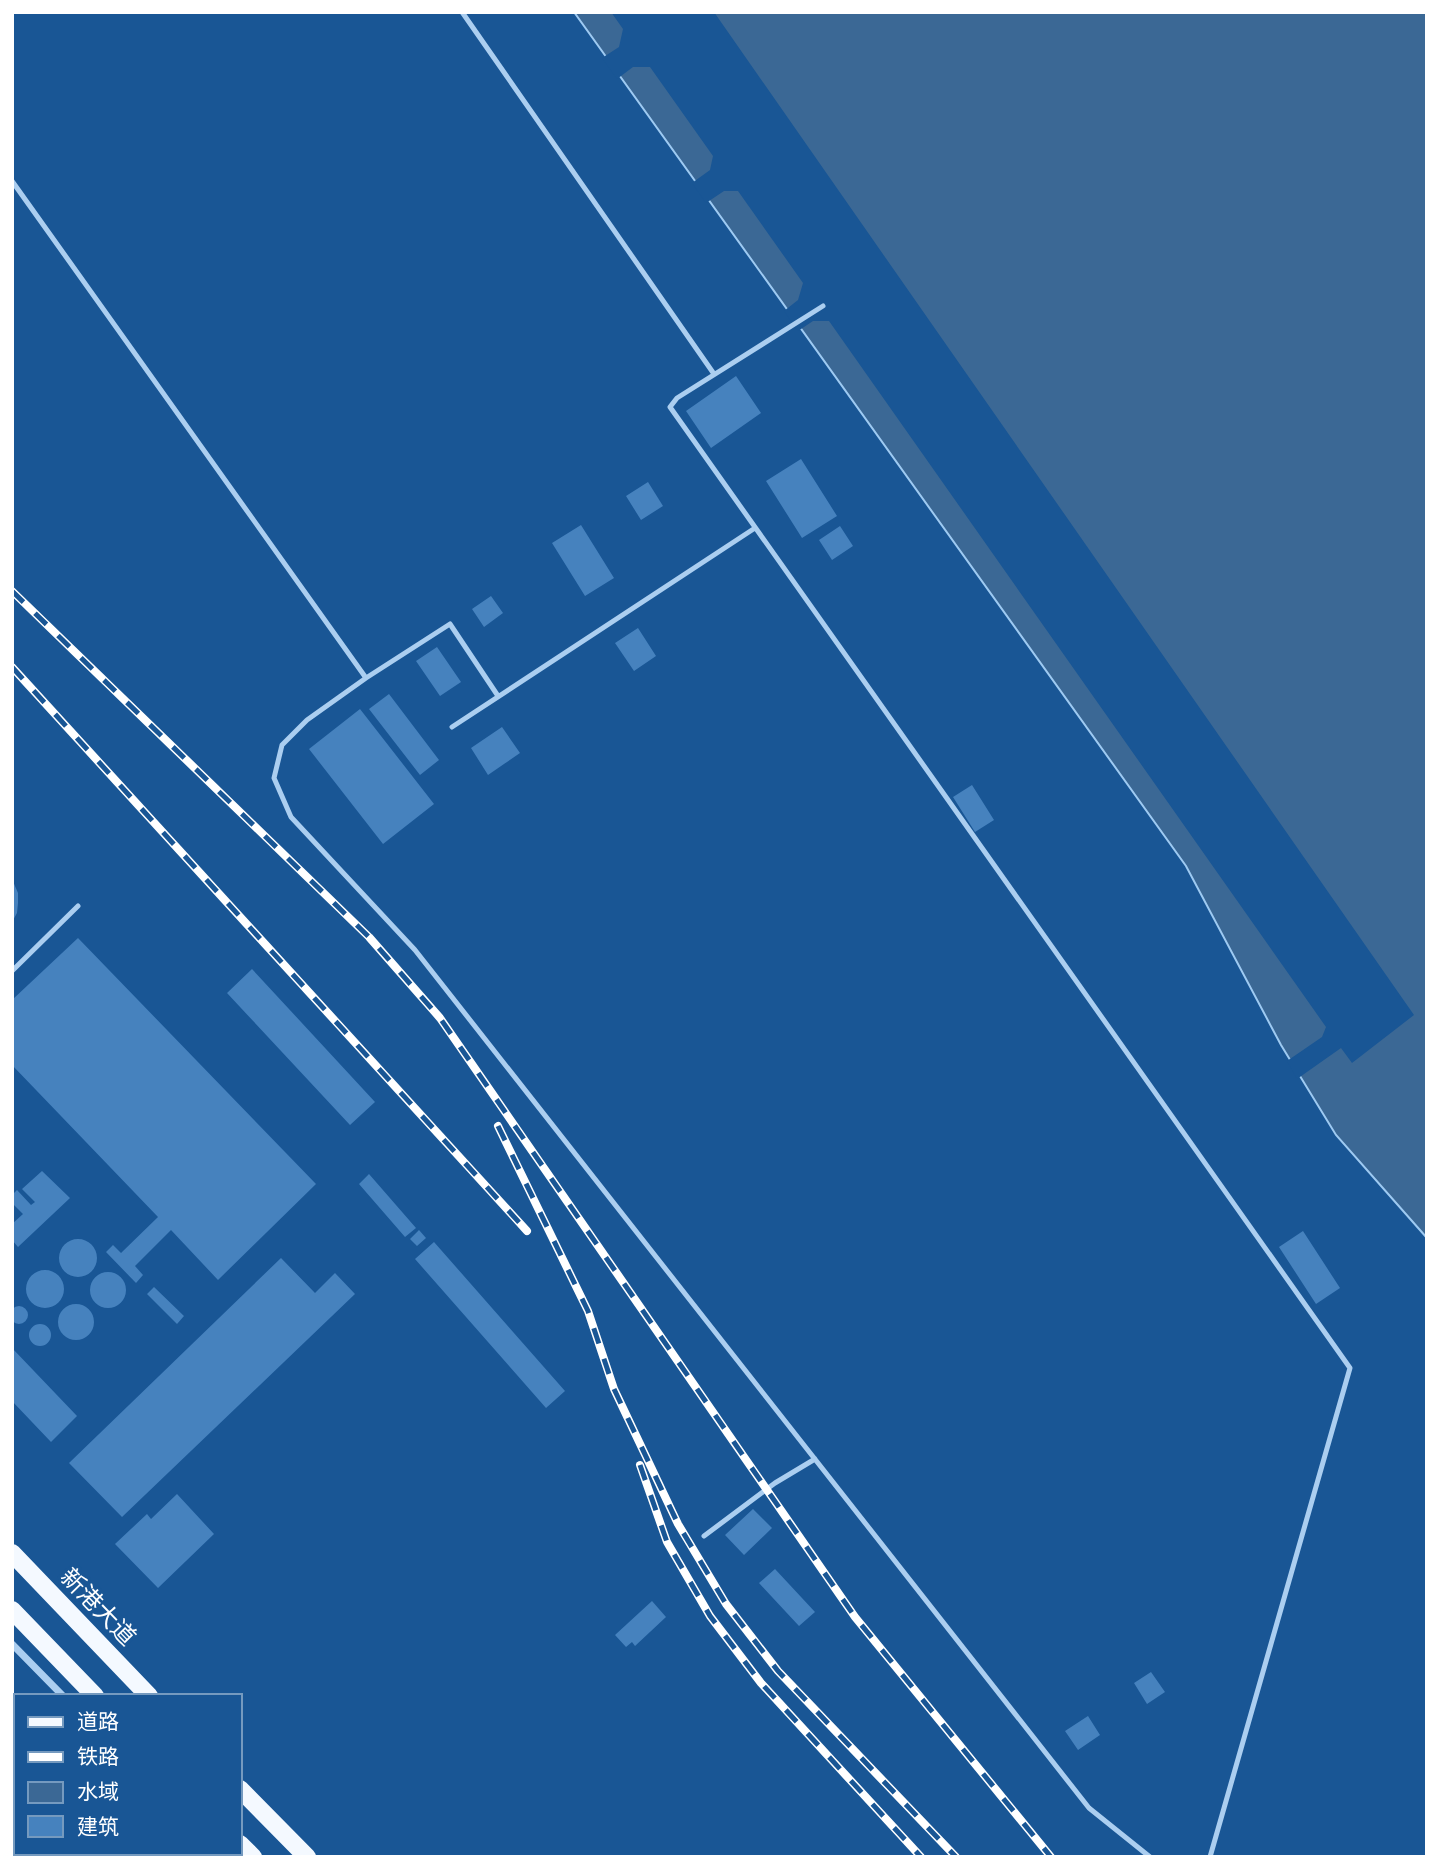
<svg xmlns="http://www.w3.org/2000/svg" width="1439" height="1869" viewBox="0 0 1439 1869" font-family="'Fira Sans','Noto Sans SC',sans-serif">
  <rect width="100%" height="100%" fill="#195695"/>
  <path fill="#3b6895" stroke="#9ecaf2" stroke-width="2" d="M574,12H1427V1238L1336,1135L1281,1045L1186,866Z"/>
  <path fill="#195695" d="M611,12H714L1414,1015L1352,1063L1341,1048L1297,1079L1287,1061L1322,1037L1326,1027L829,321H813L798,331L784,311L798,300L803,283L738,191H724L706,203L692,183L710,170L713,156L650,67H633L617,79L602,58L619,47L623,29Z"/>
  <path fill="#4682be" d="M736,376L761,413L711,448L686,411Z
    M801,459L837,516L802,538L766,481Z
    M648,482L663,506L641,520L626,496Z
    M581,525L614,578L585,596L552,543Z
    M840,526L853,546L832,560L819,540Z
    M491,596L503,613L484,627L472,609Z
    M638,628L656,656L634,671L615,643Z
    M437,647L461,682L440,696L416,661Z
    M389,694L439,760L420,775L369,709Z
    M360,709L434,804L383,844L309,749Z
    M502,727L520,753L488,775L471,748Z
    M972,785L994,820L975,832L953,797Z
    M12,879L18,893V903L17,913L12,922Z
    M78,938L316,1184L218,1280L171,1230L135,1266L143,1275L136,1283L106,1252L113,1245L121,1253L158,1217L12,1065V1000Z
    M252,969L375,1102L350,1125L227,993Z
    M42,1171L70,1198L18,1247L12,1240V1224L23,1214L12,1203V1195L17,1190L31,1205L35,1202L22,1189Z
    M369,1174L416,1228L405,1237L359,1184Z
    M419,1230L426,1238L417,1246L410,1239Z
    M1303,1231L1340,1288L1316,1304L1279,1247Z
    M59 1258a19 19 0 1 1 38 0a19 19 0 1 1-38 0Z
    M434,1242L565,1391L546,1408L415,1259Z
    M281,1258L315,1293L335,1273L355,1294L122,1517L69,1463Z
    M26 1289a19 19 0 1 1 38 0a19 19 0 1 1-38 0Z
    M90 1290a18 18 0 1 1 36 0a18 18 0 1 1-36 0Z
    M154,1287L184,1316L177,1324L147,1294Z
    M58 1322a18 18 0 1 1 36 0a18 18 0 1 1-36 0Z
    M10 1315a9 9 0 1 1 18 0a9 9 0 1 1-18 0Z
    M29 1335a11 11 0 1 1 22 0a11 11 0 1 1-22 0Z
    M12,1348L77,1416L51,1442L12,1401Z
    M177,1494L214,1534L158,1588L115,1544L147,1514L151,1519Z
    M753,1509L772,1528L744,1555L725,1535Z
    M775,1569L815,1612L799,1626L759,1583Z
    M652,1601L666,1617L635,1646L632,1642L626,1647L615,1635Z
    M1151,1672L1165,1692L1147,1704L1134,1683Z
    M1088,1716L1100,1735L1078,1750L1065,1731Z
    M12,1792L16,1795V1852L12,1855Z"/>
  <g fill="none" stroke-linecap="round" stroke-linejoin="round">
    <path stroke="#abcef0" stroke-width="5" d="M462,12L714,374
      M12,181L366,678
      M823,306L677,398L670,407L1350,1368L1210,1857
      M498,696L450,624L366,678L307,720L282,745L274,778L291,817L415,950L1089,1808L1150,1857
      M452,727L755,528
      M12,971L78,906
      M704,1536L775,1483L815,1459"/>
    <path stroke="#abcef0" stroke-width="7" d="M12,1644L63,1696
      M218,1853L222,1857
      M88,1857L91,1853"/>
    <path stroke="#f4f9ff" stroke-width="18" d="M12,1553L149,1696
      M12,1610L95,1696
      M240,1789L307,1857
      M240,1844L253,1857"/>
    <defs>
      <path id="rail" d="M12,591L369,937L440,1018L855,1617L1051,1857
        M12,667L527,1231
        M498,1126L588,1311L614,1389L678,1524L726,1604L778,1671L956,1857
        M640,1465L667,1542L710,1616L761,1683L921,1857"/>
    </defs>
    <use href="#rail" stroke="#fff" stroke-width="8"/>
    <use href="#rail" stroke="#195695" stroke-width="5" stroke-dasharray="16" stroke-linecap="butt"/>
  </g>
  <g text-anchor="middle" stroke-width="6" stroke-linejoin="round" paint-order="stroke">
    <g font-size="24" fill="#fff" stroke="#195695">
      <text transform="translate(98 1607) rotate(46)" y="8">新港大道</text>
    </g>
  </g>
  <rect width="1439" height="1869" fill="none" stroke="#ffffff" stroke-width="28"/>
  <rect x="14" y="1694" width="228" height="161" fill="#195695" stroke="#759abf" stroke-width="2"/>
  <rect x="28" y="1717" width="35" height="10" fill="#f4f9ff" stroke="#759abf" stroke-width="2"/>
  <text x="77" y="1729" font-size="21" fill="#ffffff">道路</text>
  <rect x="28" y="1752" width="35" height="10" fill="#ffffff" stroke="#759abf" stroke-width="2"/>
  <text x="77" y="1764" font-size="21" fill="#ffffff">铁路</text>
  <rect x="28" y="1782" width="35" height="21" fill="#3b6895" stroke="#759abf" stroke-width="2"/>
  <text x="77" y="1799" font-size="21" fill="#ffffff">水域</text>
  <rect x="28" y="1816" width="35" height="21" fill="#4682be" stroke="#759abf" stroke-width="2"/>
  <text x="77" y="1834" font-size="21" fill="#ffffff">建筑</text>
</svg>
